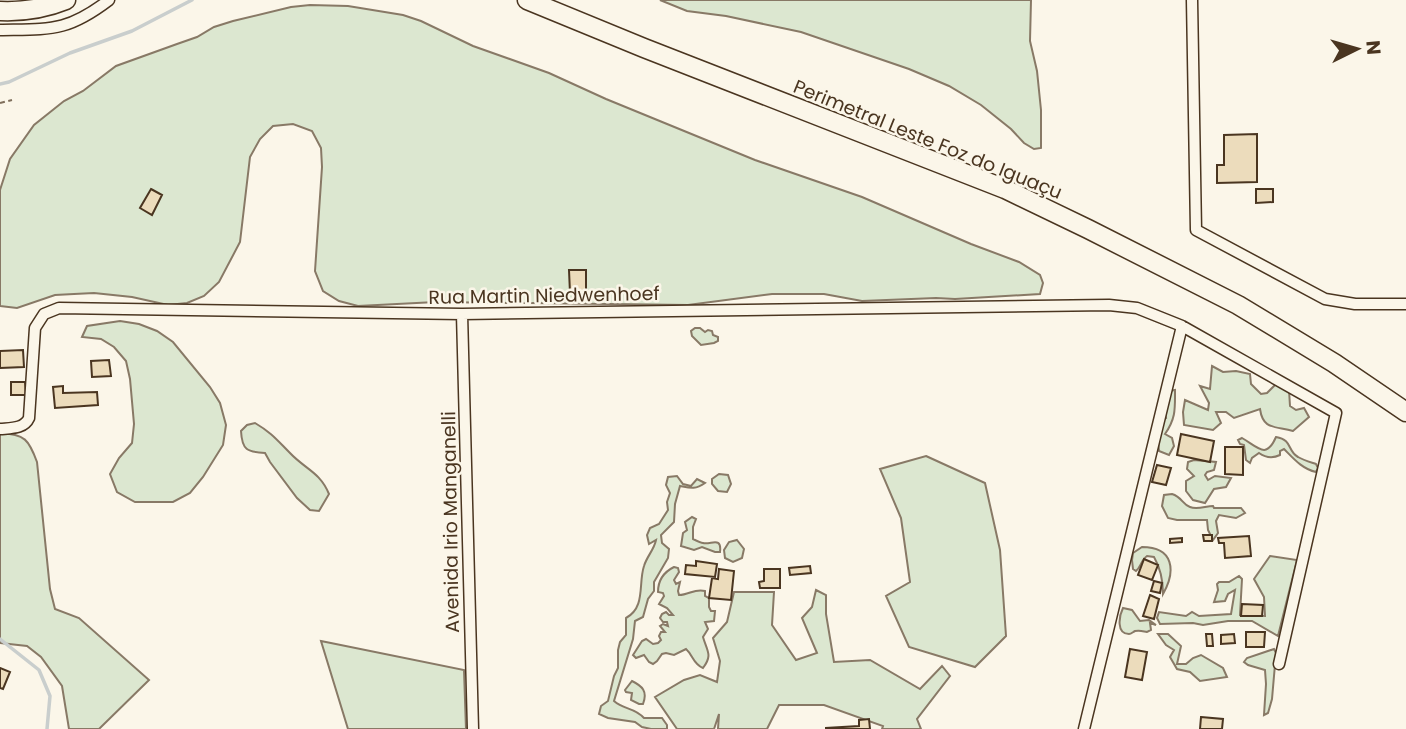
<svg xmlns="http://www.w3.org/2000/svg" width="1406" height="729" viewBox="0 0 1406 729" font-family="Poppins,sans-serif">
  <rect width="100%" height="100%" fill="#fbf6e9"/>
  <path fill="#dce7d0" stroke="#887966" stroke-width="2" d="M660,0H1031L1030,41L1037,71L1041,110V148L1034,149L1024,143L1011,129L981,105L949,86L909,69L801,32L726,16L687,11Z
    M310,5L348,6L403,15L421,21L473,46L549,73L606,99L755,160L862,197L971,244L1019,262L1040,275L1043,283L1040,294L955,299L936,298L862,301L824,294H772L688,305L436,302L358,306L339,301L323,291L315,271L322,167L321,148L312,131L293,124L273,126L260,139L250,157L240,242L219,282L204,296L187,303L168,305L132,297L94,293L74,294L55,295L17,308L0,306V190L10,159L34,125L64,101L83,91L116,66L177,44L197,37L214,27L233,21L291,7Z
    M120,321L139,324L157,331L173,342L210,387L220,403L226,425L223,445L203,477L190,493L173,502H135L117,492L110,474L119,458L132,443L134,424L130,379L126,361L114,347L101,339L82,337L87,326Z
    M695,328H700L705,332L708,330L712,331L713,335L718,337V341L714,343L701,345L692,336L691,331Z
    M1212,366L1223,372L1236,371L1250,374L1251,384L1261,394L1267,393L1278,382L1289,390L1290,406L1296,410L1304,408L1309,417L1293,431C1275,426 1263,430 1260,409L1234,418L1226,412H1216L1221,423L1213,430L1184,425L1183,412L1185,400L1208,410L1209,403L1200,386L1210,389Z
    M1175,390C1175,409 1176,418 1165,434L1172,438L1174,446L1169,455L1159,451L1157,432L1159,422L1166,418L1163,406L1169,391Z
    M255,423C272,433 277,440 290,453C305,469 320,472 329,494L319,511L310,510L297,498L270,462L265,453C247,452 242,450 241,431L247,425Z
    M0,433C25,434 29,440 37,462L50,589L55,609L79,618L149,680L99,729H69L62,686L41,657L27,646L0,643Z
    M1276,437C1293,440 1287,451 1298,457C1303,460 1310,462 1316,464L1318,468L1316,472C1302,469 1293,458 1284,449L1280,451V455C1272,459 1266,458 1259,453L1252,458L1250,463L1246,460L1244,445L1240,444L1238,440L1242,438C1258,447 1266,460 1276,437Z
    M926,456L985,483L1000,550L1006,636L975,667L909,647L886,596L910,582L901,518L880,469Z
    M1194,460L1216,462L1214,470L1207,472L1205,475L1208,480L1215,476L1231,478L1226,487L1214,489L1205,503L1193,500L1186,491V481L1194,476L1187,469L1188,462Z
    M719,474L728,475L731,484L727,492L718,491L712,484V479Z
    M677,476L683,484L691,486L697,479L705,483C695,490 690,488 680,486L675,504L674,522L661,535L662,543L669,549L668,558L654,582V591L648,599L643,617L635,621L633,639L614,701C624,710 634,707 644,718H662L667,725V729H651L642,727L635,722L608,718L599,714L601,706L608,701L614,676L618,668V650L620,642L626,635V618C646,607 638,584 644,566C647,556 654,550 656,540L649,544L647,535L650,528L659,524L668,510L667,502L670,493L666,485L668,477Z
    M1172,494C1182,497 1182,504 1190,507C1197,510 1206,506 1213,506L1214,508H1241L1245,513L1236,518L1219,515L1216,521L1218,533L1213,540L1208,530L1207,520H1177L1168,518L1162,506L1164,495Z
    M692,517L696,519L693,527V539C695,540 701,543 703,543C711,545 722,536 720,552H715L702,547L694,550L681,546L683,533L687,530L685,522Z
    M737,540L744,549L742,558L733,562L725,558L724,550L729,542Z
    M1142,547C1174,547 1176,571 1163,594C1163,581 1161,569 1154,557L1147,556C1141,560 1141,567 1136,571L1133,569L1132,560L1133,553Z
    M1270,556L1297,560L1278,636L1252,621H1228L1203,625L1193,623L1160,624L1157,618L1159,612L1186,616L1192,612L1199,616L1231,614L1235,590L1228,594L1225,601L1214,602L1218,590L1217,584L1219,582H1229L1239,576L1242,579L1240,615L1265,616L1264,597L1254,579Z
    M674,567L678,568L679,572L674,580L676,584L680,582L678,591L679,595C689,595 695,588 705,591V596L709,598V607L711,611H715L714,621L705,622L708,629L703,637C707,651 713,655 703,668C693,664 693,655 686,649L674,655L666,653L662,654L657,661L653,664L649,662L644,655L636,658L633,655L642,641L646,639L653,644L658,643L661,640L659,636L661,632H665L660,626L663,624L668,626L667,622H663L660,618L662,614L666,612L669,615H673L667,608L659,604L664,596L663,593L658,592C658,581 664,572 674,567Z
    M816,590L826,595V614L834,662L870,660L920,689L942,666L950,676L917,719L921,729H882L883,726L824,705H779L767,729H718L719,714L714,729H677L655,697L684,680L700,675L717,682L720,661L713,638L727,622L734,592H774L772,625L796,660L817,653L802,618L812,607Z
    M1123,608L1132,610L1140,621L1149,620L1156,625L1150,623L1151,630L1147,632C1142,631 1140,630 1135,631C1133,632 1131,634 1129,634C1116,634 1119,616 1123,608Z
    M1158,634H1168L1181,646L1177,664H1186L1193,658L1201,655L1223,668L1227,677L1200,681L1190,672L1177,669L1170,657L1174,650L1166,645Z
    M321,641L464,670L466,729H348Z
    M1274,649L1276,653L1272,699L1268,713L1264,715L1266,684L1265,670L1248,665L1244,662L1247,658Z
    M632,681C642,686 648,691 643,704H639L631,700L632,693L626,692L625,690Z"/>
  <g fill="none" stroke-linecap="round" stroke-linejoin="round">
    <path stroke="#c9cecd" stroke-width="3.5" d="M0,84L9,82L70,53L132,31L192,0
      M0,639L39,670L50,696L47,729"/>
  </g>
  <path fill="#ecdcbc" stroke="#4a3520" stroke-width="2" d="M1257,134V182L1217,183V165H1224V135Z
    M151,189L162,195L152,215L140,208Z
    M1256,189H1273V202L1256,203Z
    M569,270H586V292L570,293Z
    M23,350L24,367L0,368V351Z
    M109,360L111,376L92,377L91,361Z
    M11,382H25L26,395H11Z
    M63,386V393L97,392L98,405L55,408L53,387Z
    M1181,434L1214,441L1210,462L1177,455Z
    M1225,447H1243V475L1225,474Z
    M1157,465L1171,468L1166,485L1152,482Z
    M1203,535H1212V541H1204Z
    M1249,536L1251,556L1225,558L1224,543H1219L1218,538Z
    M1182,538V542L1170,543V539Z
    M1144,559L1158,565L1152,580L1138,575Z
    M696,561L717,564L715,577L685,574L686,565L696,566Z
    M810,566L811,573L790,575L789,568Z
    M719,569L734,571L731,600L709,598L712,578L718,579Z
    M764,569H780V588H760L759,582L764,581Z
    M1154,581L1162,583L1160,593L1151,591Z
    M1150,595L1159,599L1154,619L1143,616Z
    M1242,604L1263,605L1262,616H1241Z
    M1246,632H1265L1264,647H1246Z
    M1206,634H1212L1213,646H1207Z
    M1234,634L1235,643L1221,644V635Z
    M1130,649L1147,652L1142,680L1125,677Z
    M0,668L10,672L3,689L0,688Z
    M1201,717L1223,719L1222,729H1200Z
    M869,719L870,729H826V728L859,726V720Z"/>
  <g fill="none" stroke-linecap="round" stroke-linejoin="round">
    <defs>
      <path id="street" d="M1192,0L1196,230L1325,299L1355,304H1406
        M0,30C51,29 67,32 109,0
        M462,314L473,729
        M0,429C11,428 24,429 29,418L35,328L44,314L59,308L462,314L1109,305L1137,308L1182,326L1336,413L1279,664
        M1084,729L1182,326"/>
      <path id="highway" d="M527,0L644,48L1005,189L1088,229L1238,305L1334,363L1406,412
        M0,11C23,12 44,9 66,0"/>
    </defs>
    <use href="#street" stroke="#4a3520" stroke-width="13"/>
    <use href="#highway" stroke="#4a3520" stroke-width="21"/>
    <path stroke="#7f6f5c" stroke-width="2" stroke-dasharray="5 3.5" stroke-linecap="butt" d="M0,103L12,100"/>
    <use href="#street" stroke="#fbf6e9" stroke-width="10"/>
    <use href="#highway" stroke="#fbf6e9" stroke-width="18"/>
  </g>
  <g text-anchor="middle" stroke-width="5" stroke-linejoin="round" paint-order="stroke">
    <g font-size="19" fill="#4a3520" stroke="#fbf6e9">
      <text transform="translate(928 139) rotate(22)" y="7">Perimetral Leste Foz do Iguaçu</text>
      <text transform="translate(544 295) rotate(-1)" y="7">Rua Martin Niedwenhoef</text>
      <text transform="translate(450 522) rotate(-91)" y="7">Avenida Irio Manganelli</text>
    </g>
  </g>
  <g transform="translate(1357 49) rotate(85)" stroke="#fbf6e9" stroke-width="5" paint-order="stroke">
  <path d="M0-5L12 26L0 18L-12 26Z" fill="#4a3520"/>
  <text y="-10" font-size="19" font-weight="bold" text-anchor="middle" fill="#4a3520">N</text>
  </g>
</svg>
